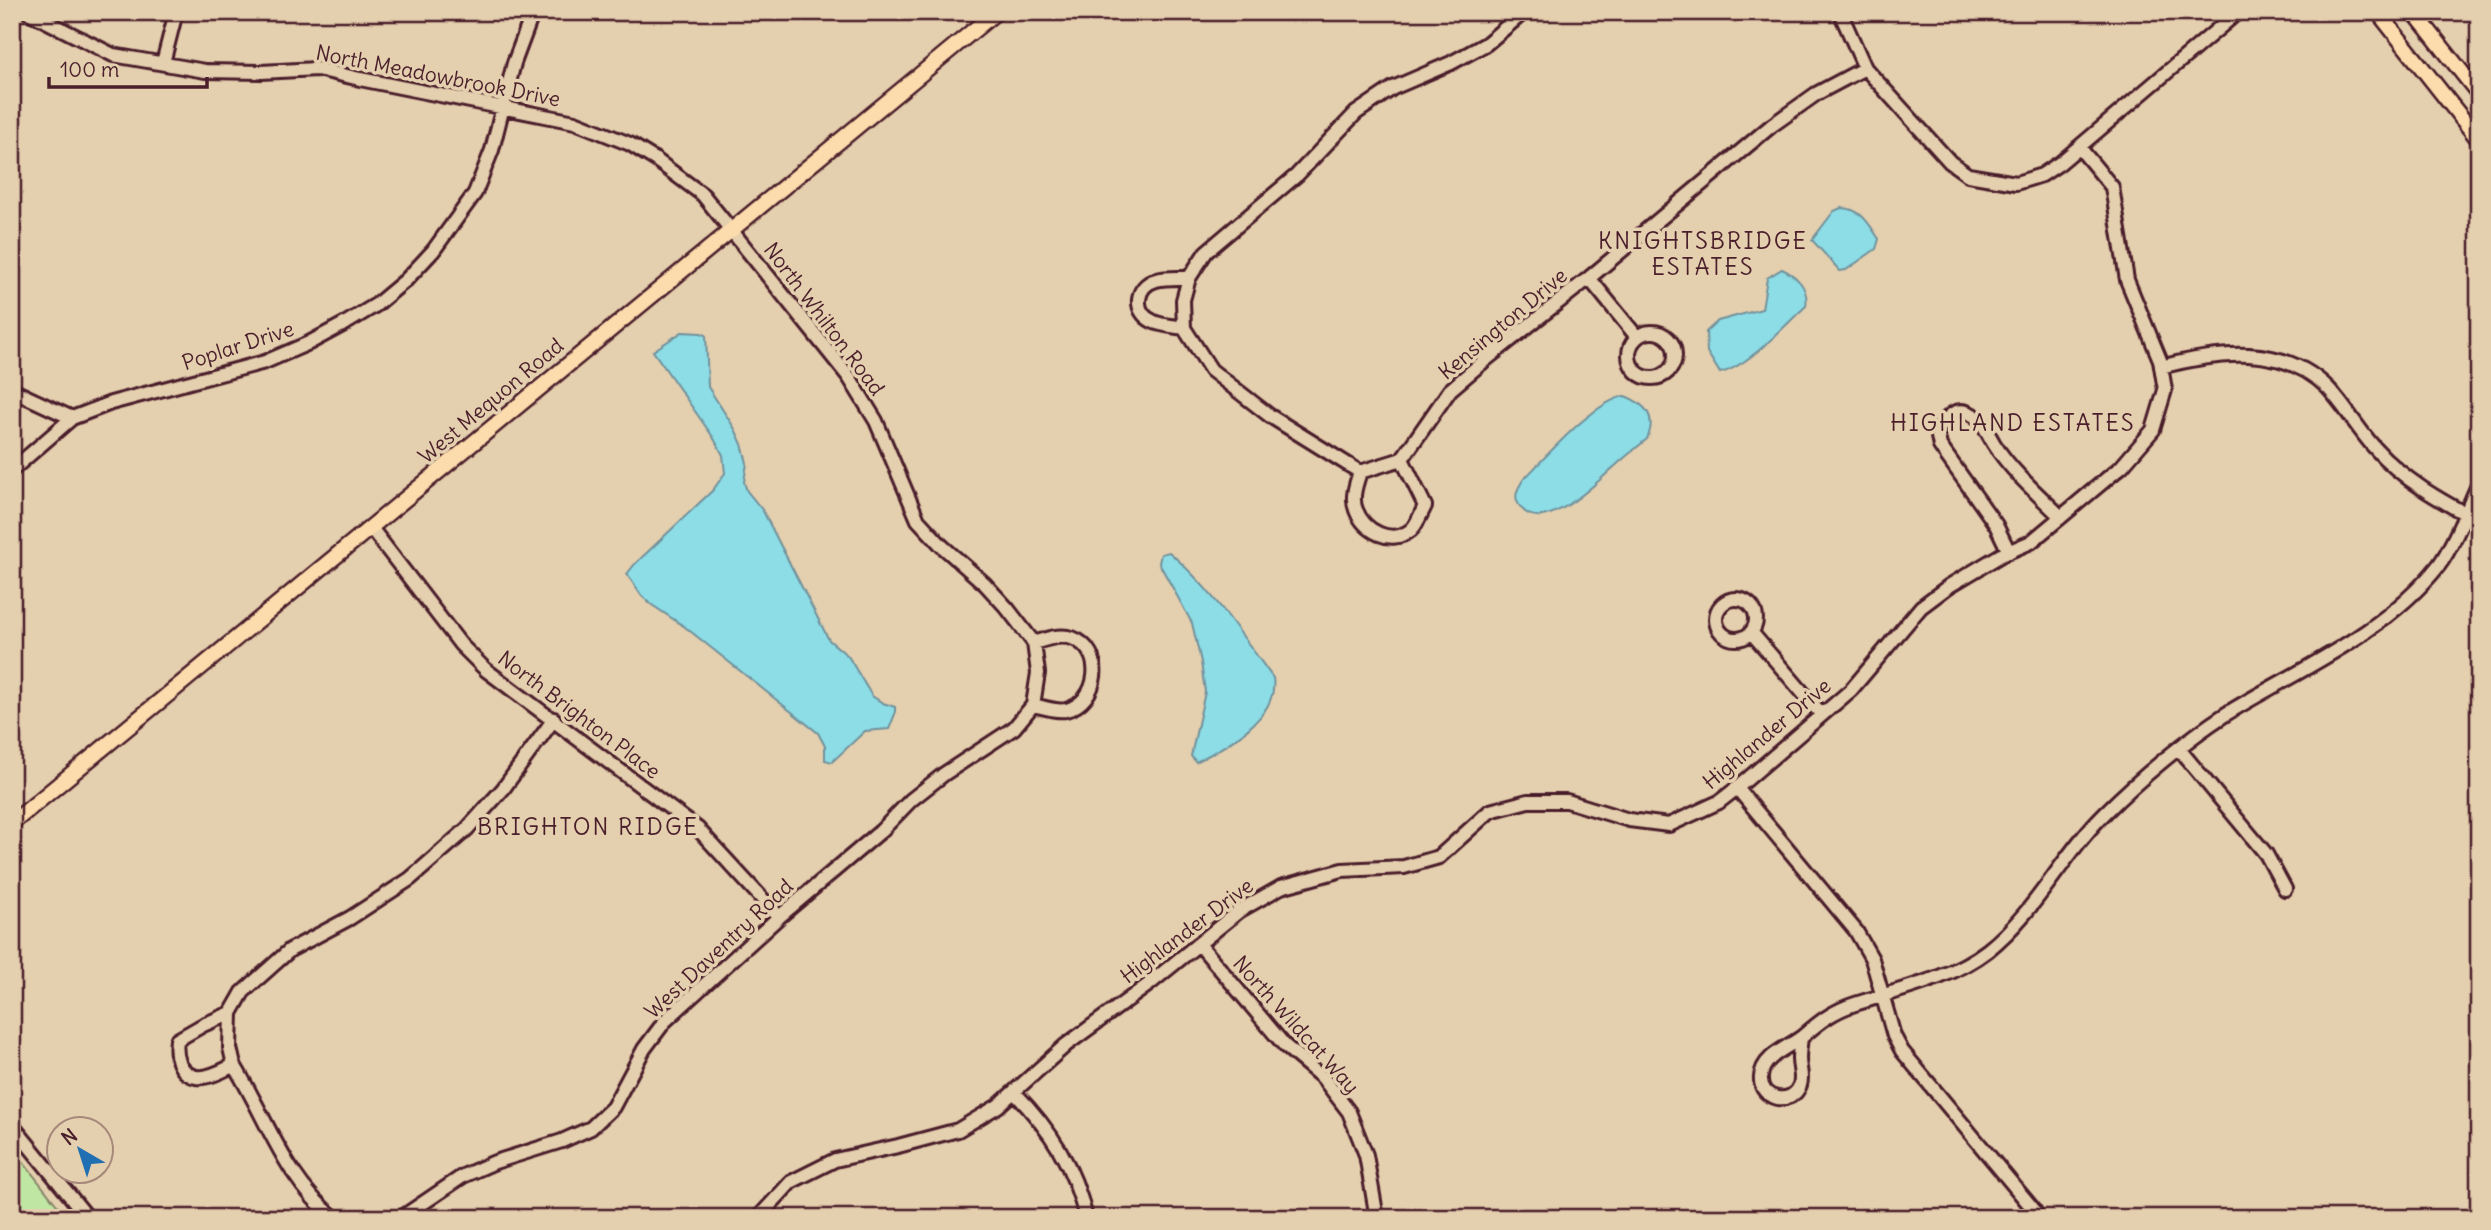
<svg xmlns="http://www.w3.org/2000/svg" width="2491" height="1230" viewBox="0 0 2491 1230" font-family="Delius,sans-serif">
  <rect width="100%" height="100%" fill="#e4cfae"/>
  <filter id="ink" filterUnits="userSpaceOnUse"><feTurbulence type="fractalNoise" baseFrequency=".0143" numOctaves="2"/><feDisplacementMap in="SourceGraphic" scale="14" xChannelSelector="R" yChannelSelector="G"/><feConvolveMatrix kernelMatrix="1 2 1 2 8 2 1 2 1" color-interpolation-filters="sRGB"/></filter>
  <g filter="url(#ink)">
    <path fill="#bfe7a3" stroke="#848367" stroke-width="2" d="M12,1148L67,1218H12Z"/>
    <path fill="#8cdde6" stroke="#72919b" stroke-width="2" d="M1841,208C1861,208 1869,224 1879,239L1876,249L1846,270L1840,271L1812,240L1834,211Z
      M1782,269C1797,276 1809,288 1806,306C1784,326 1748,367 1720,373L1707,352L1706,332L1718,321L1762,309L1767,278Z
      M682,332L701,333L706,335L708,387L735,429L742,444L747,463L744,482L747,491L763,511L829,640L848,656L872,696L883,703L895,707V714L889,729L865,731L832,762L825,760V746L818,733L685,627L649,603L641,595L627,574L635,564L713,490L725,473L723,455L713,437L653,351Z
      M1625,396C1646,404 1657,417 1647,439C1636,448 1625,457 1614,467C1596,483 1541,540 1519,505C1513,496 1518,488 1523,480C1547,456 1593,402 1625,396Z
      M1169,552C1211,588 1241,634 1273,678C1279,717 1227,746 1196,762L1191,756L1205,692L1201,662L1192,623L1159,563L1161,554Z"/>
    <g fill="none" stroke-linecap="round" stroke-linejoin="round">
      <defs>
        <path id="minor" d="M28,12L113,55L205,71L261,72L317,69L360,79L575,122L630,144L656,160L703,195L849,377L876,421L918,520L942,546L985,584L1007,608L1034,643L1038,673L1033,705L1014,728L944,774L911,800L881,831L779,917L665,1021L644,1049L613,1107L591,1128L562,1141L495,1162L463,1176L401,1218
          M1524,12L1486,44L1451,63L1393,88L1356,113L1297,175L1206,252L1189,278L1183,300L1184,328L1211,370L1270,416L1360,472L1402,459L1450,390L1484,361L1589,278L1771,126L1816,94L1865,68
          M1840,12L1865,68L1950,162L1968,175L2016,183L2042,175L2060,163L2238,12
          M163,63L176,12
          M1589,278L1637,337
          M1184,328C1174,326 1161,326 1152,321C1133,312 1135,286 1156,280C1166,277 1178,278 1189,278
          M1629 355a23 23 0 1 1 46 0a23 23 0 1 1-46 0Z
          M2161,367C2217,352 2283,343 2328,388C2345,406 2358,429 2374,447C2403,480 2441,501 2479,521
          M12,390L72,418
          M12,470L72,418L111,403L265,362L309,343L346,323L376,305L406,280L433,251L475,193L492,150L514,63L533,12
          M1360,472C1356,484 1351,498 1356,510C1364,531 1391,546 1411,530C1417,525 1421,513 1425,506L1402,459
          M371,528L461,645L486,670L698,829L779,917
          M2009,552L1996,525L1940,446L1937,432C1944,420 1955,405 1971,414C1982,419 1988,434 1994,444C2012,472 2038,494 2061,517
          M1716 619a20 20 0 1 1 40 0a20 20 0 1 1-40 0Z
          M1751,632L1822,715
          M1033,705C1043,707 1056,712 1066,710C1099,702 1106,650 1072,638C1060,634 1045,639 1034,643
          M2179,749L2266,854L2285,889
          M1737,788L1856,931L1872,959L1894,1036L1902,1051L2034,1210
          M1199,944L1285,1046L1323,1078L1349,1112L1366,1155L1377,1218
          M231,1013L203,1025L177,1040C175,1054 178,1073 196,1077C208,1079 224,1070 234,1065
          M1801,1038C1800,1045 1799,1052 1799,1059C1799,1068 1803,1076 1800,1085C1792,1107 1759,1100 1761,1077C1762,1056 1789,1047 1802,1037C1819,1022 1833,1011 1855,1004C1901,989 1949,980 1988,950C2036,912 2063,854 2106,812C2138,780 2187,739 2226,714C2299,669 2385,634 2439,565C2454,545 2468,507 2479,483
          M1014,1092C1051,1130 1074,1166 1086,1218
          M12,1125L88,1218
          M335,1218C286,1182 266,1116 234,1065L230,1048L231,1013L243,992L290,950L350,918L410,879L434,858L467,829L503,789L554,719
          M758,1218L791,1182L835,1160L898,1146L958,1130L998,1106L1066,1045L1148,985L1239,911L1281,887L1342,870L1404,867L1439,857L1490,811L1528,801H1567L1629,820L1669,825L1719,802L1737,788L1851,690L1921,607L1949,586L2001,555L2031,542L2122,466L2153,430L2165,390L2160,360L2127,280L2112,187L2079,147"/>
        <path id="major" d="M2378,12L2479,140
          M2414,12L2479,94
          M12,823L996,12"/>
      </defs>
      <use href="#minor" stroke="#4a1f2b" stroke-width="18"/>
      <use href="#major" stroke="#4a1f2b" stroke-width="19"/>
      <use href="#minor" stroke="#e4cfae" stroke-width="12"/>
      <use href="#major" stroke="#fcdcac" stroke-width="14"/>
    </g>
  </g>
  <g text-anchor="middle" stroke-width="7" stroke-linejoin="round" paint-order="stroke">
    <g font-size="21" fill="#4a1f2b" stroke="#e4cfae">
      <text transform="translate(438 76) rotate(11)" y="7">North Meadowbrook Drive</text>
      <text transform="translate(824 319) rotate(53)" y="7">North Whilton Road</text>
      <text transform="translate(1503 324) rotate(-40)" y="7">Kensington Drive</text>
      <text transform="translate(238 346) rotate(-18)" y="7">Poplar Drive</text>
      <text transform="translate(491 401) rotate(-40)" y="7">West Mequon Road</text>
      <text transform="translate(579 715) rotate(37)" y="7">North Brighton Place</text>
      <text transform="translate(1767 734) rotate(-40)" y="7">Highlander Drive</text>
      <text transform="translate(1187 931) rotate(-37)" y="7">Highlander Drive</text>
      <text transform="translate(719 949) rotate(-43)" y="7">West Daventry Road</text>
      <text transform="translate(1296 1025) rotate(48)" y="7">North Wildcat Way</text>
    </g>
    <g font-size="23" letter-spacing="2" fill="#4a1f2b" stroke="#e4cfae">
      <text x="1703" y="249">KNIGHTSBRIDGE<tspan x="1703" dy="26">ESTATES</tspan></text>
      <text x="2013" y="431">HIGHLAND ESTATES</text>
      <text x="588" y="835">BRIGHTON RIDGE</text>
    </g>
  </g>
  <rect width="2491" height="1230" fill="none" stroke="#e4cfae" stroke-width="42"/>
  <rect x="21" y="21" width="2449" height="1188" fill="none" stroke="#4a1f2b" stroke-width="2.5" filter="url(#ink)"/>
  <g transform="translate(80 1150) rotate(321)"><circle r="33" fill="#e4cfae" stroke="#a6897a" stroke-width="2"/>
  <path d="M0-5L12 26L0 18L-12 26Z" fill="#1f6fb2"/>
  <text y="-10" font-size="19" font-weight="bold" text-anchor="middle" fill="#4a1f2b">N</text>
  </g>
  <path d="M49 77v10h158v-10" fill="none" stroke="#4a1f2b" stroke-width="3.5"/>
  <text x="60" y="77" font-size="21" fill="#4a1f2b" stroke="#e4cfae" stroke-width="5" paint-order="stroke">100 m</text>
</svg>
